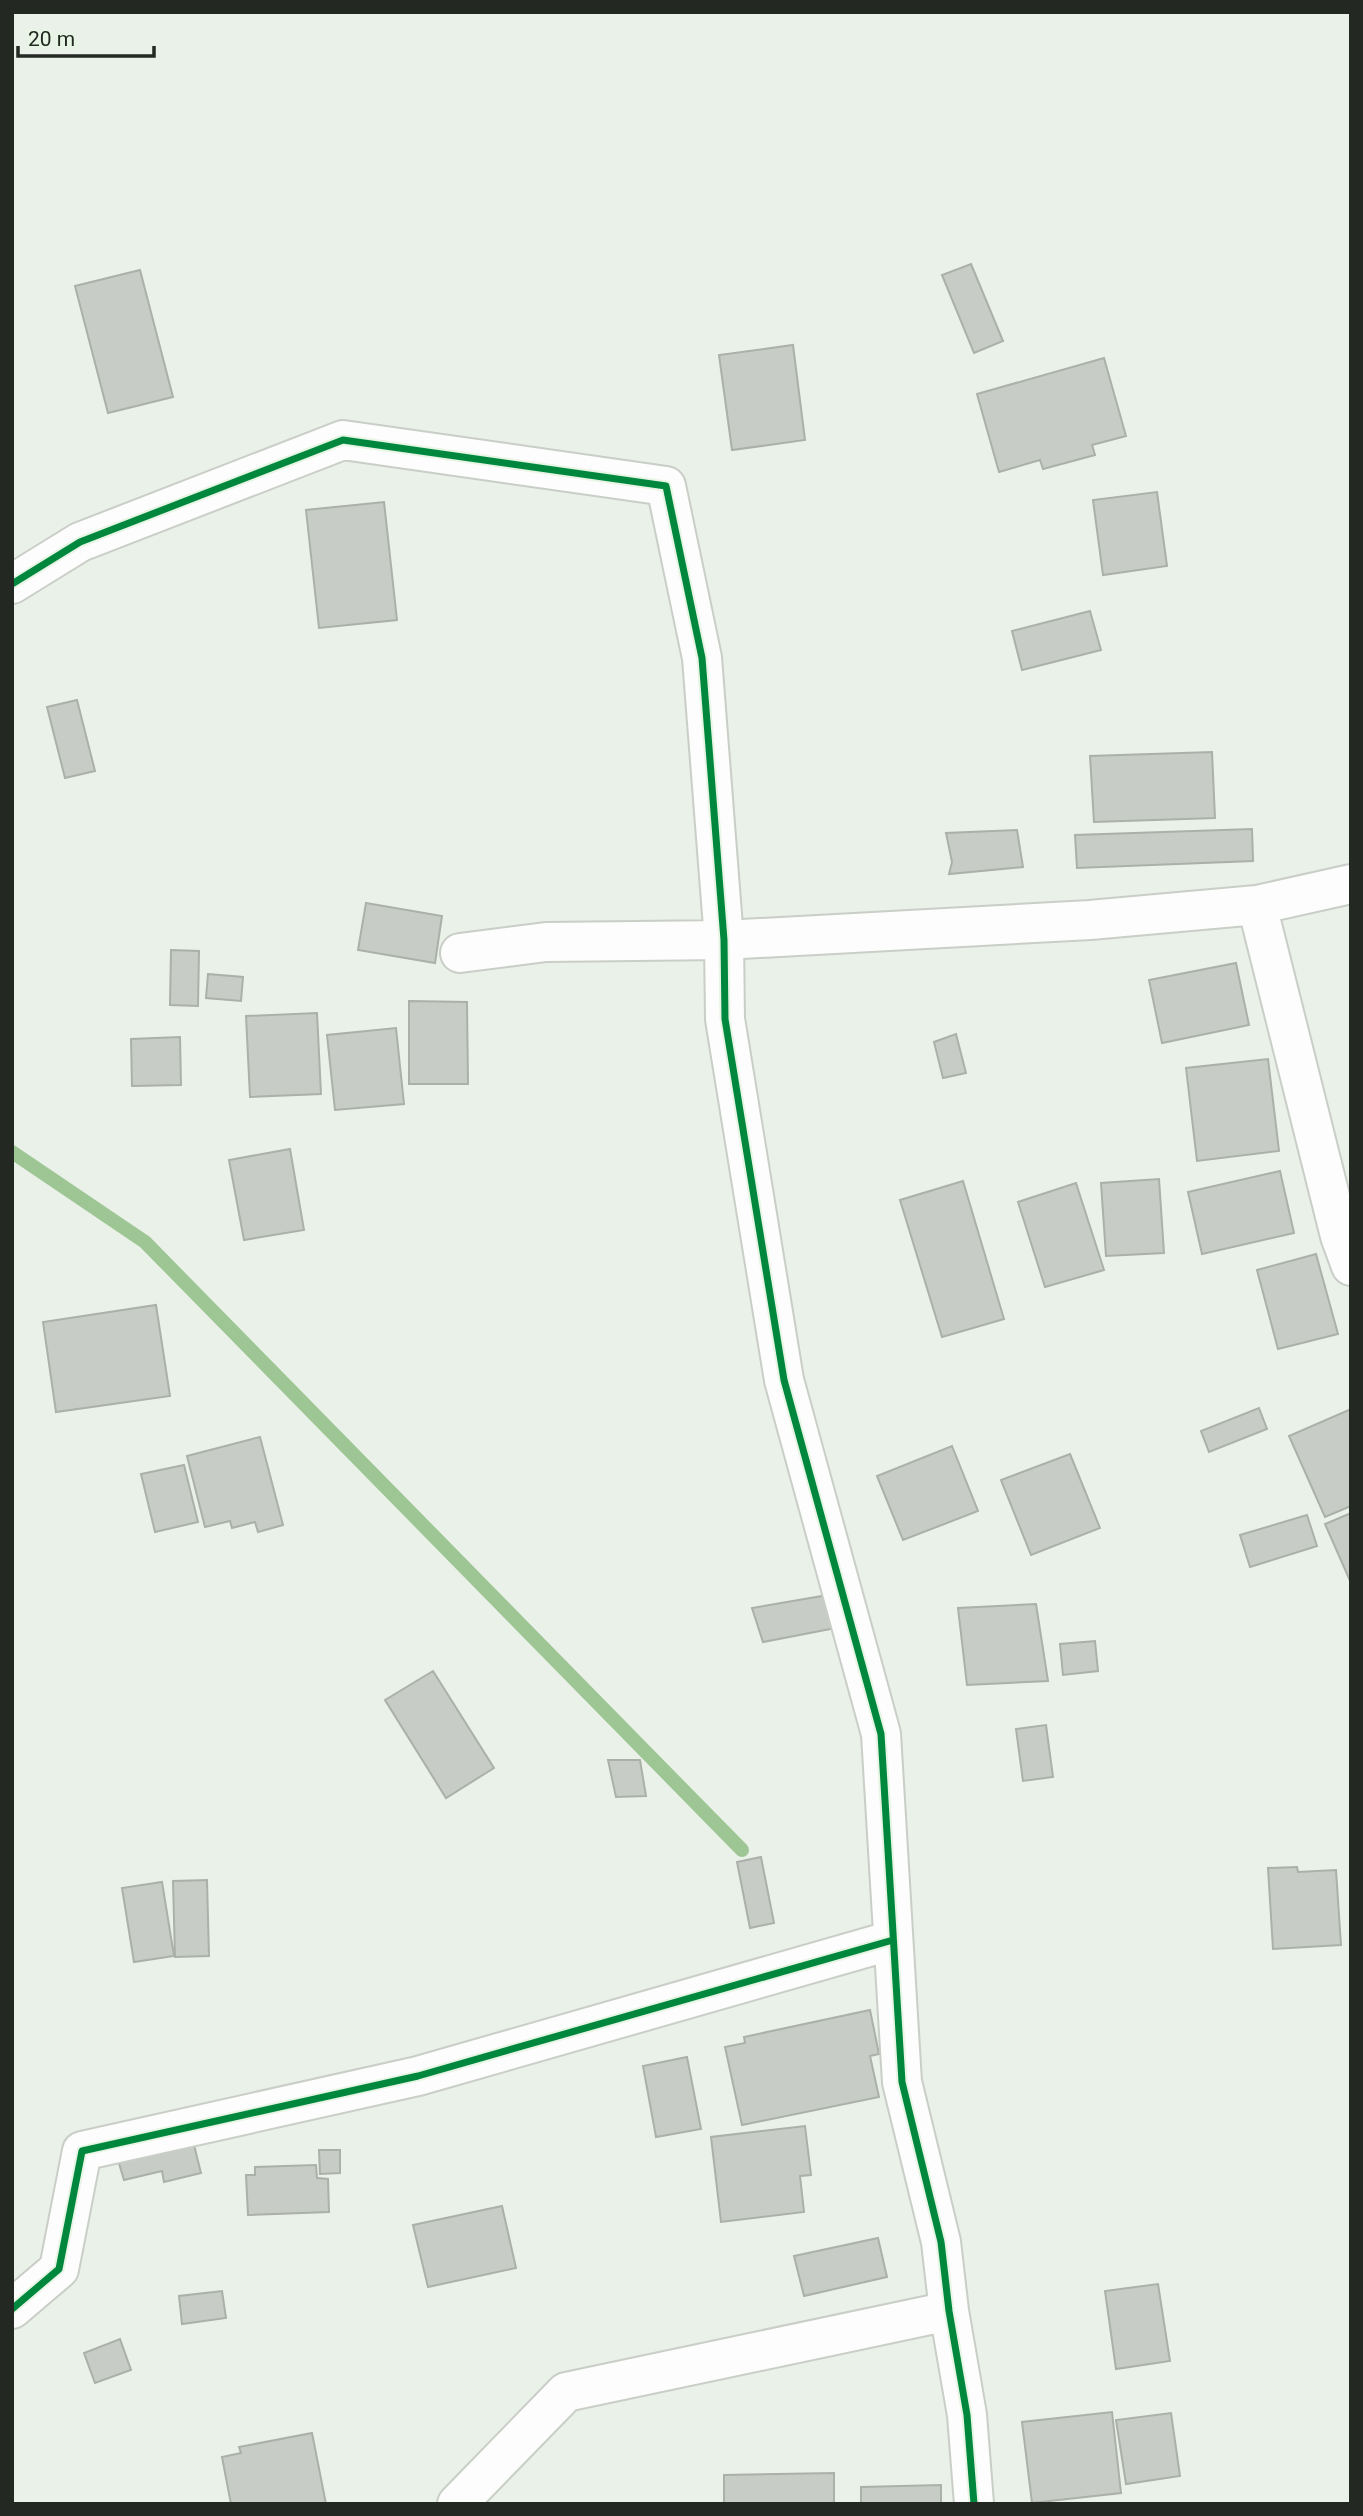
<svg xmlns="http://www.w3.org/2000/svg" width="1363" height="2516" viewBox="0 0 1363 2516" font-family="Roboto,sans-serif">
  <rect width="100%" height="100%" fill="#eaf1e8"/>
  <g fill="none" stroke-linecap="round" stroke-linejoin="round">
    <path stroke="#9ec695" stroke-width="14" d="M12,1152L145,1242L742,1850"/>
  </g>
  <path fill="#c7cdc6" stroke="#abb0a9" stroke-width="2" d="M971,264L1003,341L974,353L942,275Z
    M140,270L173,397L108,413L75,286Z
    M793,345L805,440L732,450L719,355Z
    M1104,358L1126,436L1092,445L1095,455L1043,469L1040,460L999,472L977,394Z
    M1157,492L1167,566L1103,575L1093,500Z
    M384,502L397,620L319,628L306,510Z
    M1090,611L1101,650L1022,670L1012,631Z
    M77,700L95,771L65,778L47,707Z
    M1212,752L1215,818L1094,822L1090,756Z
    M1252,829L1253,861L1077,868L1075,835Z
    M1017,830L1023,867L949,874L952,862L946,833Z
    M366,903L442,916L435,963L358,950Z
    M171,950L199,951L198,1006L170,1005Z
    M1236,963L1249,1025L1162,1043L1149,980Z
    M208,974L243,977L241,1001L206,998Z
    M409,1001L467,1002L468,1084H409Z
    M317,1013L321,1094L250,1097L246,1016Z
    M396,1028L404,1104L335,1110L327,1035Z
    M956,1034L966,1073L943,1078L934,1042Z
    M180,1037L181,1085L132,1086L131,1039Z
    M1268,1059L1279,1151L1197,1161L1186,1068Z
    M290,1149L304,1230L244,1240L229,1160Z
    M1280,1171L1294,1233L1202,1254L1188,1192Z
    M1159,1179L1164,1253L1106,1256L1101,1183Z
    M963,1181L1004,1319L942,1337L900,1200Z
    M1076,1183L1104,1270L1045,1287L1018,1202Z
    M1316,1254L1338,1334L1278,1349L1257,1270Z
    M156,1305L170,1396L56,1412L43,1322Z
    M1259,1408L1267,1429L1209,1452L1201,1431Z
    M1351,1409V1506L1325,1517L1289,1436Z
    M260,1437L283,1525L258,1532L255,1522L232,1528L230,1521L205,1527L187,1456Z
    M952,1446L978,1511L903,1540L877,1476Z
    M1070,1454L1100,1528L1031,1555L1001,1480Z
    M184,1465L198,1522L155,1532L141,1474Z
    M1351,1513V1583L1325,1524Z
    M1307,1515L1317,1546L1250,1567L1240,1535Z
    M834,1594L841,1627L763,1642L752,1608Z
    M1036,1604L1048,1681L967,1685L958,1608Z
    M1095,1641L1098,1671L1063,1675L1060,1644Z
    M433,1671L494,1768L446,1798L385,1700Z
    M1046,1725L1053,1777L1023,1781L1016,1729Z
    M608,1760H640L646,1796L616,1797Z
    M761,1857L774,1923L750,1928L737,1862Z
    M1297,1867L1298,1872L1336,1870L1341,1945L1273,1949L1268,1868Z
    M207,1880L209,1956L175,1957L173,1881Z
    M162,1882L174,1956L134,1962L122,1888Z
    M870,2010L879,2054L870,2056L879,2097L742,2125L725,2047L745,2043L744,2037Z
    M687,2057L701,2129L656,2137L643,2066Z
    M805,2126L811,2175L800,2176L804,2212L721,2222L711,2137Z
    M193,2141L201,2173L164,2182L162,2171L124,2180L118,2160Z
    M319,2150H340V2173L320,2174Z
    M316,2165L317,2178L328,2179L329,2212L248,2215L246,2175H255V2167Z
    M502,2206L516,2268L428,2287L413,2225Z
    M878,2238L887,2277L804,2296L794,2256Z
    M1158,2284L1170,2361L1116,2369L1105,2291Z
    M222,2291L226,2318L182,2324L179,2296Z
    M120,2339L131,2370L95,2383L84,2353Z
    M1112,2412L1121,2493L1032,2503L1022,2422Z
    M1171,2413L1180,2476L1126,2484L1116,2420Z
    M312,2433L326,2504H231L222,2457L241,2453L239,2447Z
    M834,2473V2504H724V2475Z
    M941,2485V2504H861V2487Z"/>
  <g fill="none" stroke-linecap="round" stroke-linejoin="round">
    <defs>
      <path id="street" d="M12,584L80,542L343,440L666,486L702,658L724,940L725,1019L784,1380L881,1734L902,2082L941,2242L949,2311L967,2415L974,2504
        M1257,905L1340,1236L1351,1266
        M460,953L546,942L724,940L1090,920L1257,905L1351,884
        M12,2309L59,2269L82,2151L418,2076L893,1940
        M457,2504L566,2392L949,2311"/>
    </defs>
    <use href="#street" stroke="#c9cec7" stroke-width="42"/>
    <use href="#street" stroke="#fcfdfc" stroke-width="38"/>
    <defs>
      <path id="cycleway" d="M12,584L80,542L343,440L666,486L702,658L724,940L725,1019L784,1380L881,1734L902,2082L941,2242L949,2311L967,2415L974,2504
        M12,2309L59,2269L82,2151L418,2076L893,1940"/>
    </defs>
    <use href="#cycleway" stroke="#e7f5e4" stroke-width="11"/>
    <use href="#cycleway" stroke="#00873e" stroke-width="7"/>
  </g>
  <rect width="1363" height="2516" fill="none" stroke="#232822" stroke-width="28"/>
  <path d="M18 46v10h136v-10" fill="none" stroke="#232822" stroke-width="3.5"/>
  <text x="28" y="46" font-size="21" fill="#232822" stroke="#e7f5e4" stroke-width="5" paint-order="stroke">20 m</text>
</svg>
